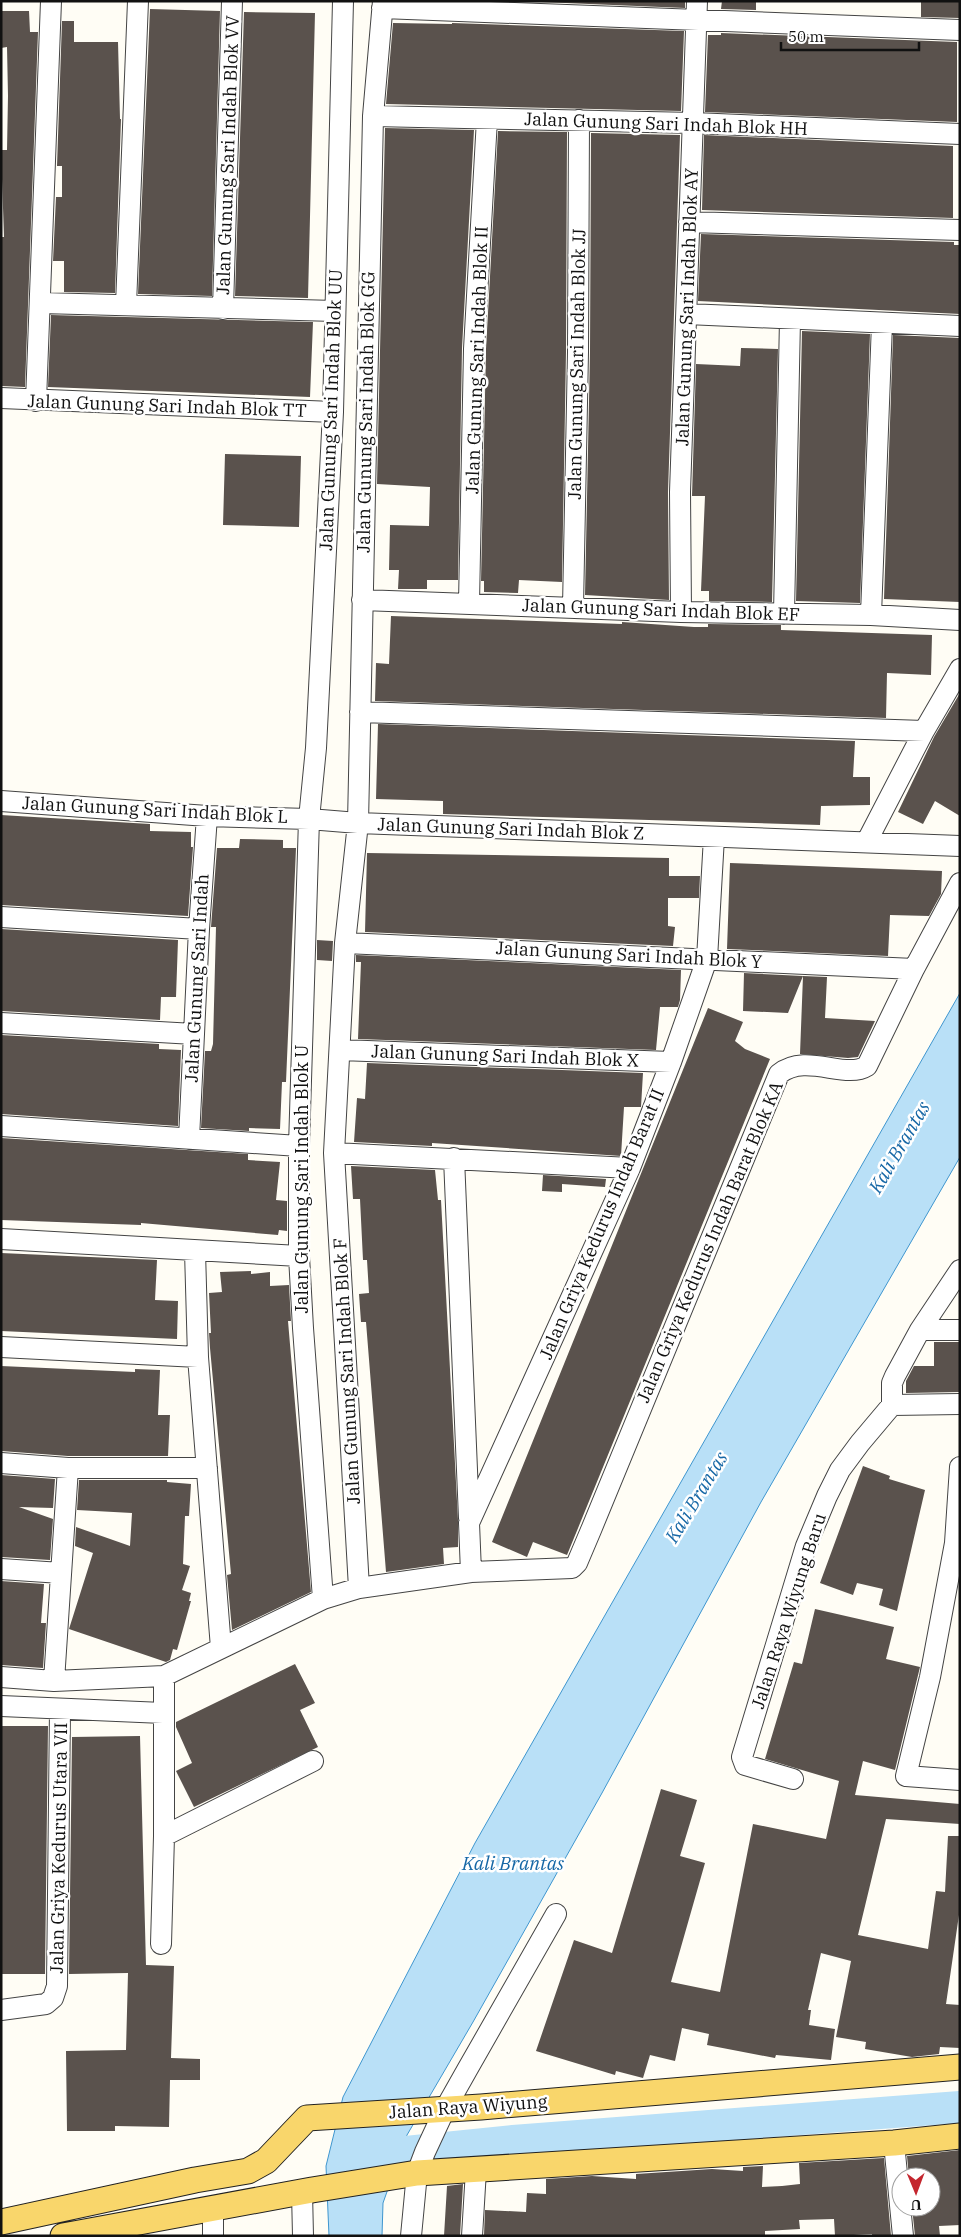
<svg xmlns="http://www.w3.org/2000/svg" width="961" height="2237" viewBox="0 0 961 2237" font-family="'IBM Plex Serif',serif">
  <rect width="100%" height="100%" fill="#fffdf5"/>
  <path fill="#b9e0f7" stroke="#3f96cf" d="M960,993V1157L761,1502L602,1793L473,2022L407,2135L383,2203L382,2236H329L326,2166L343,2097L475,1843Z"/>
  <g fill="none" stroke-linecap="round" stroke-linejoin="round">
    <path stroke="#b9e0f7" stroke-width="32" d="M358,2164L406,2152L513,2141L960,2107"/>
  </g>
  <path fill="#5a524d" d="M517,1H685V8Z
    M722,1H756V10L721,9Z
    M921,1H960V18L921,17Z
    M150,9L220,11L212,296L138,294Z
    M1,11H29L30,32H38L25,387L1,386V237H4L1,150H7L8,96L7,47L1,48Z
    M244,12L315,13L308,298L235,296Z
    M62,21H74V42H118L120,119H121L115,293L64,292V261H53L56,197H62V166H57Z
    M393,23L452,24V23L684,31L681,111L386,104Z
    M721,33L957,42V122L705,112L708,35H721Z
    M385,128L474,130L462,348L458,580H427V589H398L399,570H389L390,525L429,526L430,487L377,484Z
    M498,131L567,132L566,352L562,582L519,580L518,593L484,592V581H481L486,349Z
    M591,133L680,135L668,492L669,600L585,595L590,352Z
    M704,135L953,146V218L702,210Z
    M701,234L954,242V245H960V314L698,301Z
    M51,315L313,322L310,397L48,387Z
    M802,331L870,334L860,603L796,601Z
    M893,335L960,338V602L884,599Z
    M741,348L778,349L772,602L709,601V591H701L705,496H692L696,364L740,366Z
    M225,454L301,456L299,527L223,525Z
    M391,616L622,624V622L694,627H708V624L781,625V630L932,635L931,675L887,673L886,718L375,701L376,663L389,664Z
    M960,693V816L935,801L923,824L898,812L934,737Z
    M378,724L855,741L853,777H870V805L821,806L820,825L443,814V801L376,799Z
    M1,815L150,824V831L191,832V847H193L188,916L1,905Z
    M240,839L283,840V848H296L286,1082H282L280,1129L249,1128V1131L201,1128L205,1051H211L213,1044L216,927H211L217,848H239Z
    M367,853L669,858V876H700L699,898H668V926L675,927L673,946L365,932Z
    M730,863L942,871L941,894L929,916L890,915L888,956L727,949Z
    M1,929L178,940L176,997H161L160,1020L1,1011Z
    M317,940L333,941L332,961L317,960Z
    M356,955L681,970L680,1000L678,1007H660L656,1050L358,1039L361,962H356Z
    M744,973L803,976L788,1013L743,1011Z
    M803,976L827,977L825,1018L875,1021L858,1057L848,1058L800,1054Z
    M708,1008L743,1022L735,1041L745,1049L770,1059L567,1555L533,1542L527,1557L492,1542Z
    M1,1035L159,1044V1049L181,1050L178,1126L1,1114Z
    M367,1063L643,1073L641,1107H624L621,1156L432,1143V1146L354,1142L357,1098L365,1099Z
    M1,1138L248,1154V1160L280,1162L276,1200L287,1201V1231L279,1230L278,1235L141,1223V1225L1,1220Z
    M351,1166L435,1170L438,1200H441L458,1520V1547L443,1548L444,1564L386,1572L366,1322H361L359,1294L369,1293L367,1260H363L360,1199H353Z
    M543,1175L606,1179L605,1187L562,1184V1192L542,1191Z
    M1,1253L157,1260L155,1300L178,1301L177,1339L1,1331Z
    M251,1271V1274L270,1272V1286L289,1285L291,1321H288L311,1592L232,1630L227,1575L231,1574L210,1348L209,1333H211L209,1293L222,1292L220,1272Z
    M934,1342H960V1392L906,1393V1381L914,1366H934Z
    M1,1366L135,1372V1369L160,1370L158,1415H170L168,1456H68L1,1451Z
    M863,1466L890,1476L889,1479L925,1490L897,1611L879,1605L883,1589L857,1583L853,1595L820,1583Z
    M1,1475L55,1479L53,1508L19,1507L53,1519L50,1560L1,1557Z
    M79,1480H167V1482L191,1484L189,1516H185L183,1564L190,1566L182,1590L191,1593L189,1601H191L177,1650L173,1649L170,1660L166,1662L69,1629L93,1553L75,1546L76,1527L130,1546L132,1513L77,1510Z
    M1,1581L44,1584L41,1623H46L43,1668L1,1665Z
    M815,1609L894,1627L886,1659L920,1667L895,1770L863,1761L855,1795L960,1804V1824L886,1819L858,1935L928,1949L936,1891L945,1892L948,1836H960V1908L946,2004L960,2005V2048L940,2047L939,2054L912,2057L865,2049L866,2042L836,2037L851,1961L821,1953L808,2010H811L809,2025L835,2029L831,2060L776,2055L775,2058L707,2045L709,2034L682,2028L675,2061L650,2055L643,2078L616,2071L615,2075L536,2051L574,1940L612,1953L661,1789L697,1800L680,1856L705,1863L671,1982L720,1992L753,1824L826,1839L839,1781L765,1759L794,1662L802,1664Z
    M295,1664L315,1703L300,1710L318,1747L194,1807L176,1771L192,1763L176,1727V1722Z
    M1,1726H48L45,1974H1Z
    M140,1736L146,1965L174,1966L171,2058L200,2059V2080H170L169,2127L115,2126V2131H67L66,2051L126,2050L128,1973L69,1974L72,1737Z
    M960,2150V2225L939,2226L940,2236H915L912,2207H931V2177H909L907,2156Z
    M884,2158L891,2236H872V2234L835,2236L834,2219L799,2220L800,2229L765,2231V2236L484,2235L485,2210L526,2212L527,2193L546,2194V2179L592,2176L636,2179V2174L712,2169L743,2171V2167L763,2166L762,2187L782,2186L800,2184L799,2163Z
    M463,2184L460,2236H444L447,2186Z"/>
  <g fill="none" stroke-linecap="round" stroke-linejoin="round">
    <defs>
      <path id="minor" d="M382,8L960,30
        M373,116L694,123L960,134
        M689,222L960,230
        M41,303L335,311
        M126,305L138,1
        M223,309L232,1
        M687,314L960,326
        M1,398L333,412
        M36,401L51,1
        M362,600L681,612L871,615L960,620
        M469,603L474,349L487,119
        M573,607L578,352L579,120
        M681,612L680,492L697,1
        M784,614L790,319
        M871,615L882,323
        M360,712L924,731
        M1,801L207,816L309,819L358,823L960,846
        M867,841L924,731L960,669
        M1,917L199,929
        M345,943L914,969
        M1,1023L194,1034
        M340,1050L671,1062
        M1,1126L299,1146
        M189,1139L199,929L207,816
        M334,1153L630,1168
        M454,1158L469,1518
        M1,1239L299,1256
        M195,1251L198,1357L221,1648
        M920,1330H960
        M1,1347L198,1357
        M892,1405V1383L895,1376L920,1330L960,1270
        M1,1463L68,1468H207
        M960,1467L955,1543L930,1677L906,1776L960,1780
        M1,1569L61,1573
        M471,1572L469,1523L630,1168L671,1062L707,959L714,837
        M359,1588L334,1153L345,943L358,823L373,116L383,1
        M323,1599L303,1328L299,1256V1146L309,819L316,748L333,412L343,1
        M1,1677L54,1681L164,1676L323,1599L359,1588L471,1572L572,1568L577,1563L591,1530L779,1074C806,1052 845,1080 867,1066L914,969L960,883
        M54,1681L68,1468
        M1,1706L163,1713
        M793,1779L745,1765L742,1757L806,1546L827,1496L840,1470L860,1443L892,1405L960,1404
        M164,1836L313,1761
        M161,1944L164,1836V1676
        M1,2010L46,2004L53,1998L57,1986L60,1709
        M894,2143L903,2236
        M302,2192L303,2236
        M213,2236V2209
        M411,2236L417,2173L425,2152L445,2109L467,2070L556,1914
        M472,2236L476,2170"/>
      <path id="major" d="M1,2222L195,2180L248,2171L266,2161L307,2118L481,2107L960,2067
        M63,2236L312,2190L417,2173L894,2143L960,2136"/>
    </defs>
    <use href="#minor" stroke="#444" stroke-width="22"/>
    <use href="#major" stroke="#222" stroke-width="27"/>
    <use href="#minor" stroke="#fff" stroke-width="20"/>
    <use href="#major" stroke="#f9d66b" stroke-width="25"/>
  </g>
  <g text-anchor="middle" stroke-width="5" stroke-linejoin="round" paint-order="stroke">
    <g font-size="18" fill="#111" stroke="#fff">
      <text transform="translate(666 124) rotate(2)" y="6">Jalan Gunung Sari Indah Blok HH</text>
      <text transform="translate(228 155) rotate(-88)" y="6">Jalan Gunung Sari Indah Blok VV</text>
      <text transform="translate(687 307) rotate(-88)" y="6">Jalan Gunung Sari Indah Blok AY</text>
      <text transform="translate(477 360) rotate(-88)" y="6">Jalan Gunung Sari Indah Blok II</text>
      <text transform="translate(577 364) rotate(-89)" y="6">Jalan Gunung Sari Indah Blok JJ</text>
      <text transform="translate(167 406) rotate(2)" y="6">Jalan Gunung Sari Indah Blok TT</text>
      <text transform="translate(331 410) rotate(-88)" y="6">Jalan Gunung Sari Indah Blok UU</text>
      <text transform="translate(366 412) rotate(-89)" y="6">Jalan Gunung Sari Indah Blok GG</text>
      <text transform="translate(661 610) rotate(2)" y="6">Jalan Gunung Sari Indah Blok EF</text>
      <text transform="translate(155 810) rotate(3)" y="6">Jalan Gunung Sari Indah Blok L</text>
      <text transform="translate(511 829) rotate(2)" y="6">Jalan Gunung Sari Indah Blok Z</text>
      <text transform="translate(629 955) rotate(3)" y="6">Jalan Gunung Sari Indah Blok Y</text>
      <text transform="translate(197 978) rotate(-87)" y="6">Jalan Gunung Sari Indah</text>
      <text transform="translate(505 1056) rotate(2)" y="6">Jalan Gunung Sari Indah Blok X</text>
      <text transform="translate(302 1179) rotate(-90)" y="6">Jalan Gunung Sari Indah Blok U</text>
      <text transform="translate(602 1224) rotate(-67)" y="6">Jalan Griya Kedurus Indah Barat II</text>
      <text transform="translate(710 1242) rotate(-67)" y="6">Jalan Griya Kedurus Indah Barat Blok KA</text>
      <text transform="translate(347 1371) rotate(-93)" y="6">Jalan Gunung Sari Indah Blok F</text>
      <text transform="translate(789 1611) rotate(-72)" y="6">Jalan Raya Wiyung Baru</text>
      <text transform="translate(59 1848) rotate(-89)" y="6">Jalan Griya Kedurus Utara VII</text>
      <text transform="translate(468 2107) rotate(-4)" y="6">Jalan Raya Wiyung</text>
    </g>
    <g font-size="19" font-style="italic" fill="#1768a6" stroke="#fff">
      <text transform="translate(899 1147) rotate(-60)" y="7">Kali Brantas</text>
      <text transform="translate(696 1497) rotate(-59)" y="7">Kali Brantas</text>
      <text x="513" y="1870">Kali Brantas</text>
    </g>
  </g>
  <rect width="961" height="2237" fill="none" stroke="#111111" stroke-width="5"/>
  <g transform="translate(916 2192) rotate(179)"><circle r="24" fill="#ffffff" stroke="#a0a0a0"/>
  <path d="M0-4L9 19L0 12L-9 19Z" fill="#c4262e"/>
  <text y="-8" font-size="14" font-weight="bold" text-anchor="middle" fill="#111111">U</text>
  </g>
  <path d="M781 42v8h138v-8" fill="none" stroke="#111111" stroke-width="2.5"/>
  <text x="788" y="42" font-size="15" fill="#111111" stroke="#ffffff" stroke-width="4" paint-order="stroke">50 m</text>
</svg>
